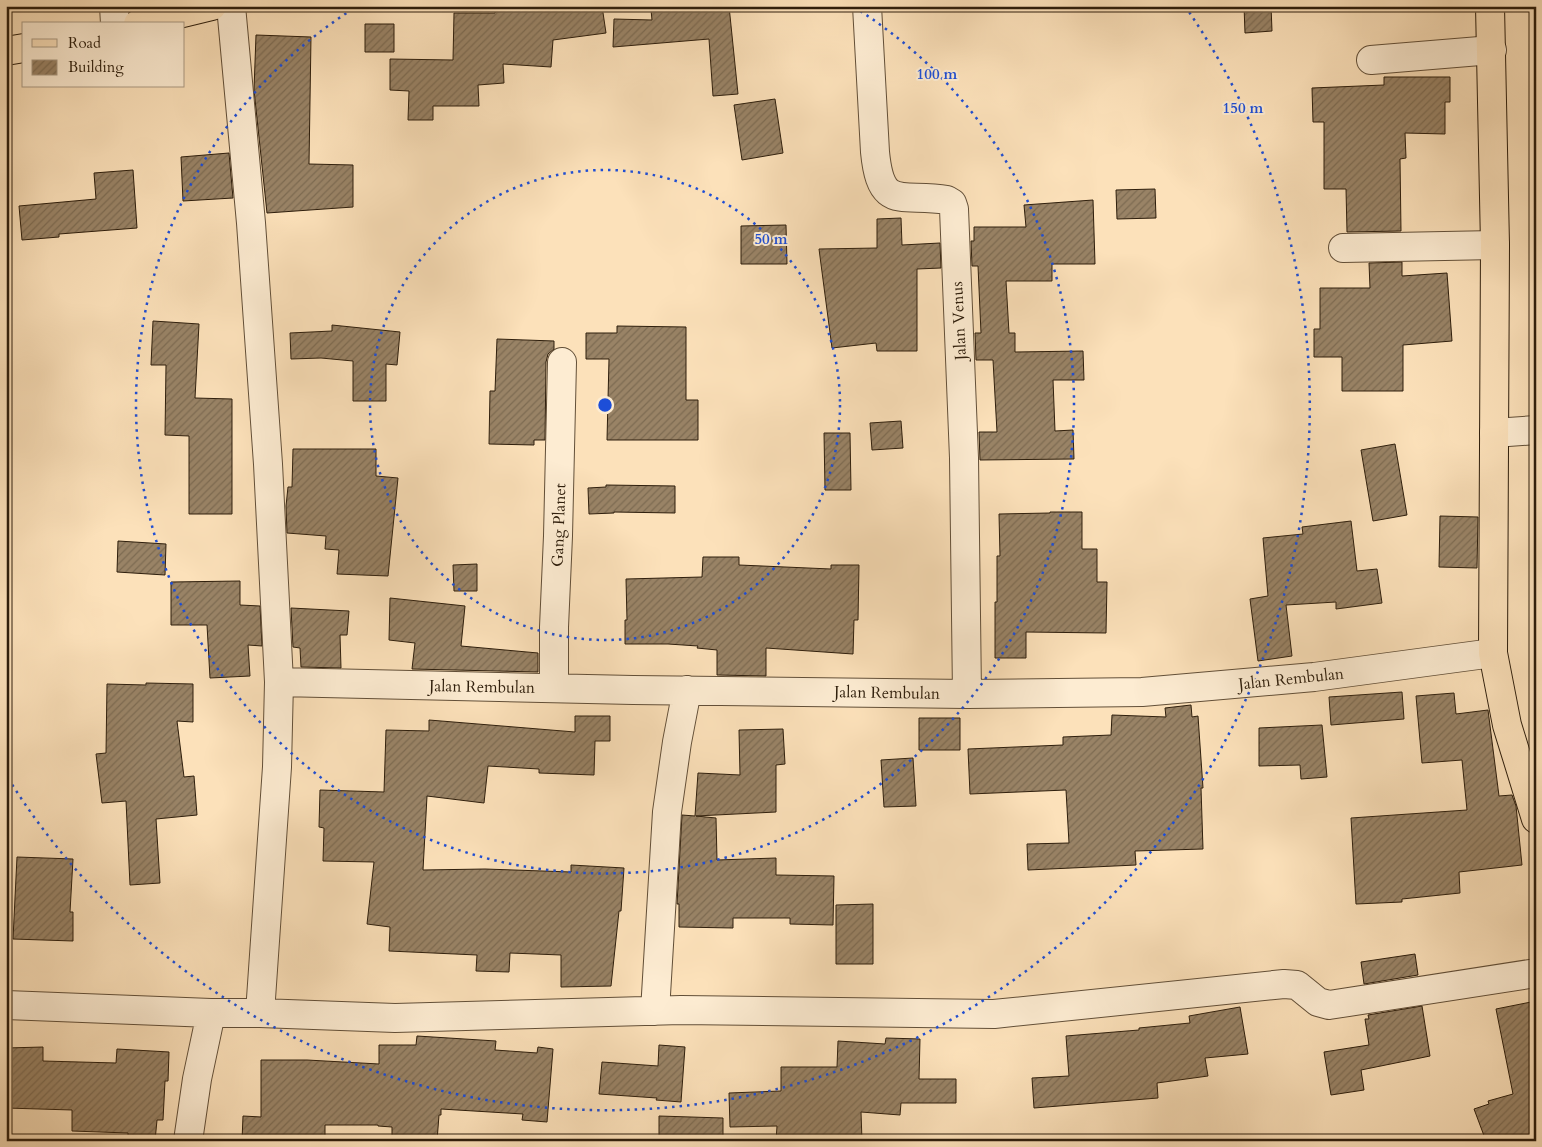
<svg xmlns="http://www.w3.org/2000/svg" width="1542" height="1147" viewBox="0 0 1542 1147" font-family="Cardo,serif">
  <defs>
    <pattern id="building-hatch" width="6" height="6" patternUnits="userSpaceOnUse" patternTransform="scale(1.25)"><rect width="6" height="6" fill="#998366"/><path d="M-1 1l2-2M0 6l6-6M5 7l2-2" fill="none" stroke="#7d6b52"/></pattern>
  </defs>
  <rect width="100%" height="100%" fill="#fce1ba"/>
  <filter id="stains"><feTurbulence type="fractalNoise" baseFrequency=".004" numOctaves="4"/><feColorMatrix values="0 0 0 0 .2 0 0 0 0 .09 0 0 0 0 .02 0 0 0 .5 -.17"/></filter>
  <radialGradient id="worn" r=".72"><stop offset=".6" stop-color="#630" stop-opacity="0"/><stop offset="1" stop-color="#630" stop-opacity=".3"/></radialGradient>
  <path fill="url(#building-hatch)" stroke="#2e1e0c" d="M495,6H602L606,33L553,40L551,67L503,64L504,83L478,85L479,106H433V120H408L409,91L390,90V59L453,60L454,13H495Z
    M687,6H729L738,94L713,96L709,39L613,47L614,19L652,20L651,10Z
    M1244,6H1271L1272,31L1245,33Z
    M365,24H394V52H365Z
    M256,35L311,37L309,164L353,165V207L267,213L254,90Z
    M1384,77H1450V102H1445V134L1405,133L1406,158L1400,159L1401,231L1347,232L1346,189H1324V122H1313L1312,88L1384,85Z
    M775,99L783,153L742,160L734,105Z
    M229,153L233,198L183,201L181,157Z
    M133,170L137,228L59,234V237L22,240L19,206L96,199L94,173Z
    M1155,189L1156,218L1117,219L1116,190Z
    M1093,200L1095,264H1052V281H1006L1009,333H1015V352L1083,351L1084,380H1053L1055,431L1073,430L1074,459L980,460L979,432H997L993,360H976L975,333H981L978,266H972L971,241H974V227H1026L1024,205Z
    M901,218L902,245L940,243L941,268L917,269V351H877L876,343L832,348L819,249L877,248V219Z
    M786,225L787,264H741V226Z
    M1402,262V276L1447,273L1452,341L1403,345V391H1342V357H1314V329H1320V288H1370L1369,263Z
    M153,321L199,324L195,398L232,399V514H189V436L165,435L166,365H151Z
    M332,325L400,332L397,365L386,364V401H353V361L321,358L291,359L290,333L332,331Z
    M617,326L686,327V400H698V440H607L609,359H586V333H617Z
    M497,339L554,341V349L548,354L546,362L545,440H534V445L489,444L490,391H495Z
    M901,421L903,448L872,450L870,423Z
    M824,433H850L851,490H825Z
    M1395,444L1407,515L1373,521L1361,450Z
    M293,449H376V476L398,478L388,576L337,574L339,550L325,549L326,536L287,533L286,506L288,487H292Z
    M606,485L675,486V513L614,512V513L589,514L588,488L606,487Z
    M1050,512H1082V549H1097V582H1107L1106,633L1026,632V658H995V602H997V556H1000L999,514L1050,513Z
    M1440,516L1478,517L1477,568L1439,567Z
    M1351,521L1357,571L1377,569L1382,603L1336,609V602L1286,605L1292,656L1258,661L1250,599L1268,596L1263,538L1303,534L1302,527Z
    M118,541L166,544L165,575L117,572Z
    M703,557H739V565L831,569V565H859L858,620H854L853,654L766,648V676L717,675V650L697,648L698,646L668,644H625V620H627L626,579L702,577Z
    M477,564V591H454L453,565Z
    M240,581V605L260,606L262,646L248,645L250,676L210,678L207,625H171V582Z
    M390,598L465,606L461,646L538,653V672L412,669L415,643L389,640Z
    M291,608L349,611L347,635H340L341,668L301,667L300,648L293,647Z
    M146,683L193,684V722L177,721L184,777L194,776L197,815L156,819L160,883L130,885L126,801L102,803L96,754L106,753L107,684L146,685Z
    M1402,692L1404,719L1331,725L1329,697Z
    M1454,693L1456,714L1488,710L1499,796L1512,795L1516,806L1522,865L1459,872L1460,893L1402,899V902L1356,904L1351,818L1467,810L1462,760L1422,763L1416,696Z
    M1191,705L1192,717L1198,716L1203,788H1201L1203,849L1135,851L1136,865L1028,870L1027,844L1069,843L1066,790L970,794L968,749L1063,745V737L1111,735L1112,715L1166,717L1165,708Z
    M575,716H610V741H595L594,775L539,773V769L488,766L484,803L427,796L423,870L485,869L571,872V865L624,868L621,911H619L611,986L561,987V955L510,953L509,972L476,971L477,955L389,951L390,927L367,924L374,862L323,861L324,828L319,827L320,790L384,792L386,730L429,731V720L575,732Z
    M919,718H960V750H919Z
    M1322,725L1327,777L1301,779L1300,765L1259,766V728Z
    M783,729L785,764L776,765V812L696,816L716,818L717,860L776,858V875L834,876L833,925L790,924V918H733V928L679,927V904H677L682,815L695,816L698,773L740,775L739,730Z
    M913,758L916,806L884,807L881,760Z
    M17,857L73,859L70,912H73V941L13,939Z
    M873,904V964H836V905Z
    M1415,954L1418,975L1364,984L1361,962Z
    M1536,1001V1141H1486L1474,1109L1489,1104L1488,1101L1513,1094L1496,1009Z
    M1422,1006L1430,1056L1361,1070L1364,1090L1331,1095L1324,1052L1369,1045L1365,1019H1369L1368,1015Z
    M1240,1007L1248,1054L1205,1058L1208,1076L1157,1083L1158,1098L1034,1108L1032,1078L1069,1076L1066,1036L1139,1030V1028L1190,1023L1189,1016Z
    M417,1036L496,1041L495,1050L537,1053L538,1047L553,1049L547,1122L522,1120L523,1114L441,1109V1115H439L437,1141H392V1127L378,1126V1125H325V1141H242L243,1116L261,1117V1060H307L379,1064V1045H416Z
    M886,1038L920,1039L919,1079H956V1103H901L900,1115L861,1112L862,1141H776L777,1126L730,1127L729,1093L781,1091V1067H837L838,1041L885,1044Z
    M659,1045L685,1047L681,1102L656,1100L657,1098L599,1094L602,1062L658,1066Z
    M43,1047V1061L116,1063L117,1049L169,1052L168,1081H165L163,1120H157L155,1141H128V1133L72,1131V1110L6,1108V1048Z
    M659,1116L723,1118V1141H659Z"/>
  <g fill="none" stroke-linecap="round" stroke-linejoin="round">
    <defs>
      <path id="minor" d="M114,6L115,24
        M231,6L251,223L268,464L279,682L277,767L260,1013
        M867,6L875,152C881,213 902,192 947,200L952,203L954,209L964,458L967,694
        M1371,60L1492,50
        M1343,248L1495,245
        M1494,433L1536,430
        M279,682L633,690L967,694L1142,692L1314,677L1493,653
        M554,688V627L558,536L562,362
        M6,1005L211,1013H260L395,1018L681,1010L994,1014L1284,984L1297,985L1318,1002L1329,1005L1536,973
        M655,1011L667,812L677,742L687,690
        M188,1141L197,1079L211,1013"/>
      <path id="major" d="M1490,6L1495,245L1493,653L1507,725L1536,819
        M138,24L212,6
        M6,51L24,48"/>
    </defs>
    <use href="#minor" stroke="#624f38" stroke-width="30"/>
    <use href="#major" stroke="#2e1e0c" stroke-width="30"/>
    <use href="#minor" stroke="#fdecd2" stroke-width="28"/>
    <use href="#major" stroke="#fce1ba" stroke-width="28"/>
  </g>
  <g fill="none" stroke="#1d4ed8" stroke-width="2.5" stroke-dasharray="2.5 5">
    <circle cx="605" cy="405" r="235"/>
    <path d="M854 7A469 469 0 1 1 356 7"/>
    <path d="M1185 6A704 704 0 1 1 8 778"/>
  </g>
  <g text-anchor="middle" stroke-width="4" stroke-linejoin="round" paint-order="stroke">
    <g font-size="16" fill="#2e1e0c" stroke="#fdecd2">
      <text transform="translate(958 321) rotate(-93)" y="6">Jalan Venus</text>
      <text transform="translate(558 525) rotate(-88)" y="6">Gang Planet</text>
      <text transform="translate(1291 678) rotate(-6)" y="6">Jalan Rembulan</text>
      <text transform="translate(482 686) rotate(1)" y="6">Jalan Rembulan</text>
      <text transform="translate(887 692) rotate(1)" y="6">Jalan Rembulan</text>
    </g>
  </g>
  <circle cx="605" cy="405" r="8" fill="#1d4ed8" stroke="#fdecd2" stroke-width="2.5"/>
  <g font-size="15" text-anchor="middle" font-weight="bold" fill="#1d4ed8" stroke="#fdecd2" stroke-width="4" stroke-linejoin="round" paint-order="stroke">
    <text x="937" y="79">100 m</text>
    <text x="1243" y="113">150 m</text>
    <text x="771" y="244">50 m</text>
  </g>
  <rect width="1542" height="1147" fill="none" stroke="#fce1ba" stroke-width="25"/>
  <rect x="8" y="8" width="1527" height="1132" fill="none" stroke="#2e1e0c" stroke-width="2.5"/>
  <rect x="12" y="12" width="1517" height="1122" fill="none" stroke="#2e1e0c"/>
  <rect x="22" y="22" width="162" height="65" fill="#fdecd2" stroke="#aa9a83"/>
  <rect x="32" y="39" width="25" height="8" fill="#fce1ba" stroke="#aa9a83"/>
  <text x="68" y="48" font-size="15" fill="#2e1e0c">Road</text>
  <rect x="32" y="60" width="25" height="15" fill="url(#building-hatch)" stroke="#aa9a83"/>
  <text x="68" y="72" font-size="15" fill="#2e1e0c">Building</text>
  <rect width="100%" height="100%" filter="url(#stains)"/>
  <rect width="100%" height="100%" fill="url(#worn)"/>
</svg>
